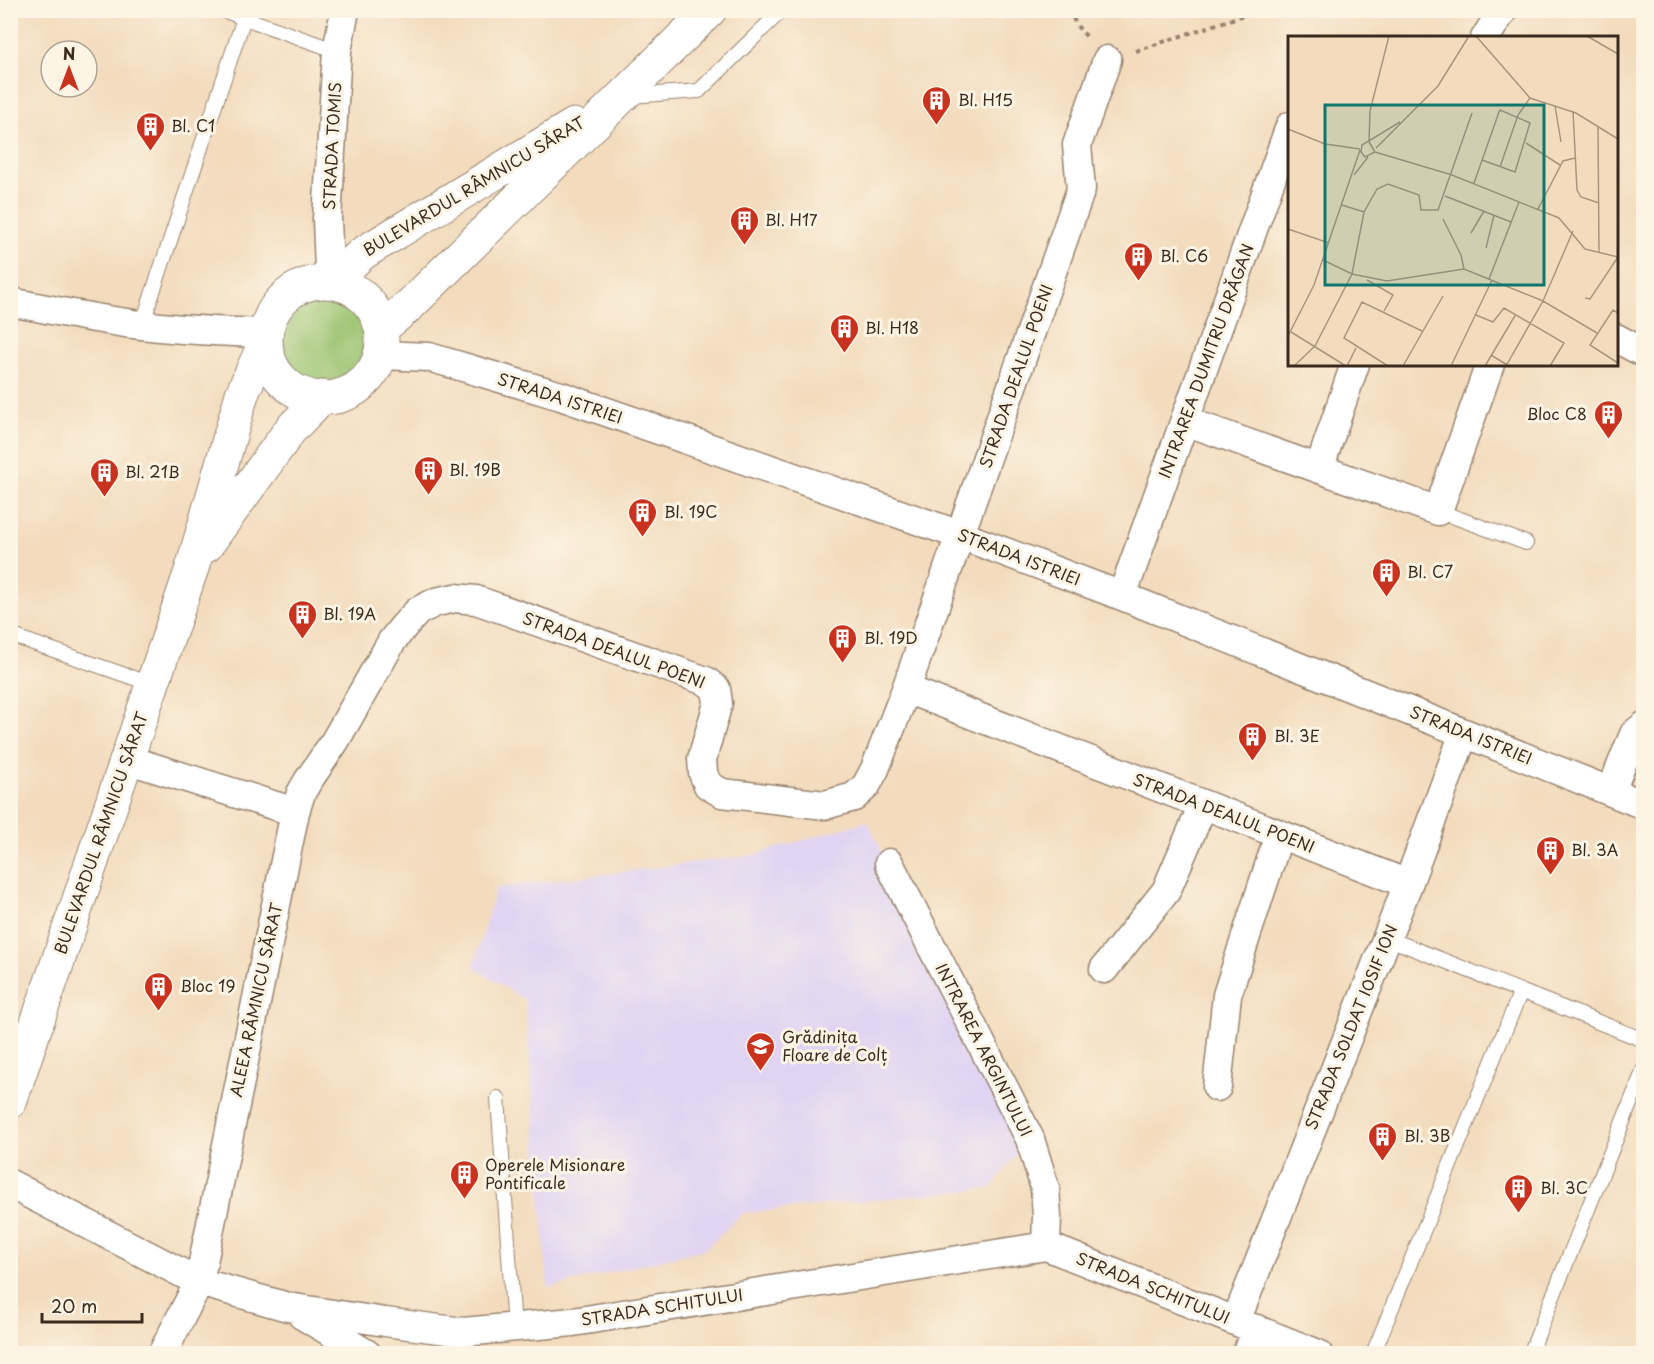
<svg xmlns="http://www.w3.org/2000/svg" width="1654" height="1364" viewBox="0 0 1654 1364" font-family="'Playpen Sans',sans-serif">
  <rect width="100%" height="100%" fill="#fcf5e5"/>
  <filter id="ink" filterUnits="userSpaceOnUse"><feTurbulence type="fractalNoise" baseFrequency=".0167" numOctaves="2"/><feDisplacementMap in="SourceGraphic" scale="12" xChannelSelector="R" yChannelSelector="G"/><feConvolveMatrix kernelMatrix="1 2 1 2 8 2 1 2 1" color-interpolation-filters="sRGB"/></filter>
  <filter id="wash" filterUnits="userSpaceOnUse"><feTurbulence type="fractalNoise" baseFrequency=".008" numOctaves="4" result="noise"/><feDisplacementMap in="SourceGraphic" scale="24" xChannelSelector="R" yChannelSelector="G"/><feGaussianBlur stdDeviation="1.35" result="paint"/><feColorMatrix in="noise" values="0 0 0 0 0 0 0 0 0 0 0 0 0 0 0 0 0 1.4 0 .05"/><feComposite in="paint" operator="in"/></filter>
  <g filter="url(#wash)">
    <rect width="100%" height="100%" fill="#f3dcbe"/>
    <path fill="#e1d4f3" d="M867,821L1026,1142L991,1188L743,1213L705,1249L548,1288L525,1000L473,967L496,888L754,855Z"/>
    <path fill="#99c26e" stroke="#6a7646" stroke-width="1.5" d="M283 340a41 41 0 1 1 82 0a41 41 0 1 1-82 0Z"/>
  </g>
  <g filter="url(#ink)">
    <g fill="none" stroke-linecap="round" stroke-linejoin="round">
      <defs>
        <path id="service" d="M222,10L337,51
          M630,96L699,91L782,10
          M142,325L244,18
          M1438,511L1526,543
          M10,635L151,684
          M1387,938L1641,1039L1644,1041
          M498,1098L514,1328
          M1373,1354L1521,991
          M1530,1354L1644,1069"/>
        <path id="minor" d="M1485,38L1503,10
          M331,282L329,270L327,219L337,51L345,10
          M10,302C54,310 98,320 142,325C183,330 225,332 266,333
          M1616,338L1644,353
          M380,355L429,357L561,396L960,535L1122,596L1644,805
          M1185,421L1438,511L1490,364
          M1319,469L1355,364
          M1122,596L1290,126
          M906,689L1408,884
          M126,759L295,812
          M1611,791L1634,734L1644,726
          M889,863L1030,1139L1045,1188L1047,1216L1046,1246
          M1104,969L1166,891L1203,805
          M1217,1087L1227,995L1279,835
          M10,1184L199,1282L288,1307L385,1322L463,1332L573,1322L1046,1246L1318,1354
          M302,1315L367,1354
          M1236,1321L1408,884L1464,733
          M162,1354L199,1282L295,812L301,793L308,781L335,741L392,641L404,626L418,611L436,602L455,598L476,600L706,681L716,689L718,703L702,759L703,773L708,785L722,793L825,805L854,797L866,786L875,769L906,689L1081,189L1077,145L1107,60
          M1246,1354L1257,1329"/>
        <path id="tertiary" d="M331,282L363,253L574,125
          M266 340a58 58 0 1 1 116 0a58 58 0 1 1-116 0Z
          M381,329L411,304L710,10
          M206,546L291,429L322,397
          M10,1102L193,565L242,394L266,340"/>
      </defs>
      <use href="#service" stroke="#97836e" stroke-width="16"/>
      <use href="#minor" stroke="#97836e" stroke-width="31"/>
      <use href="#tertiary" stroke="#97836e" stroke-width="35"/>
      <path stroke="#97836e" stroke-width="4" stroke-dasharray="4.5 4.5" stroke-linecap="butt" d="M1069,10L1077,26L1087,37
        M1136,51L1247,14L1249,10"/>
      <use href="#service" stroke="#fff" stroke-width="14"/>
      <use href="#minor" stroke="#fff" stroke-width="28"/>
      <use href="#tertiary" stroke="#fff" stroke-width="33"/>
    </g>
  </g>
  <defs>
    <symbol id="building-pin" viewBox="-11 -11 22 30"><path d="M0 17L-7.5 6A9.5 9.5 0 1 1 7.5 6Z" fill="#c8321e" stroke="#fcf5e5"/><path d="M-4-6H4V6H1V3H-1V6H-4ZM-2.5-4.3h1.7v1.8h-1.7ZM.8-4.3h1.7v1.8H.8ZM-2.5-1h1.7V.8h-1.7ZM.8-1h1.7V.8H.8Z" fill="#fff"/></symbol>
    <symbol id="school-pin" viewBox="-11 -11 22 30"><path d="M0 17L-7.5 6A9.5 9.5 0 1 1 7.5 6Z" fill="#c8321e" stroke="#fcf5e5"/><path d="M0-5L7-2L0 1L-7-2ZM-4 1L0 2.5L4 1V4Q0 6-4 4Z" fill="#fff"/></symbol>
  </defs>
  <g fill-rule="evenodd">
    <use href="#building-pin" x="920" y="84" width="33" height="45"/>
    <use href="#building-pin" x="134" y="110" width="33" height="45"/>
    <use href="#building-pin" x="728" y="204" width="33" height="45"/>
    <use href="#building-pin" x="1122" y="240" width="33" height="45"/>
    <use href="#building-pin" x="828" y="312" width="33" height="45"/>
    <use href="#building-pin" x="1592" y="398" width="33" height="45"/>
    <use href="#building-pin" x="412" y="454" width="33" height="45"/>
    <use href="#building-pin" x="88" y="456" width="33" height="45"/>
    <use href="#building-pin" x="626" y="496" width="33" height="45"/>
    <use href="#building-pin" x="1370" y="556" width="33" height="45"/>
    <use href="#building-pin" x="286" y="598" width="33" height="45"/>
    <use href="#building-pin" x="826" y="622" width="33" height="45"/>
    <use href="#building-pin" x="1236" y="720" width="33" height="45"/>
    <use href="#building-pin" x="1534" y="834" width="33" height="45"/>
    <use href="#building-pin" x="142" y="970" width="33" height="45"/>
    <use href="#school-pin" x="744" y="1030" width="33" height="45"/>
    <use href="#building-pin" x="1366" y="1120" width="33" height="45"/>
    <use href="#building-pin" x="448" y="1158" width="33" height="45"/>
    <use href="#building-pin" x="1502" y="1172" width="33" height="45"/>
  </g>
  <g text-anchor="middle" stroke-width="6" stroke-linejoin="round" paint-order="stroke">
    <g font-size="16" fill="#3b2a1e" stroke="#fcf5e5" text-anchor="start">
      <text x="958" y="106">Bl. H15</text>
      <text x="171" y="132">Bl. C1</text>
      <text x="765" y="226">Bl. H17</text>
      <text x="1160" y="262">Bl. C6</text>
      <text x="865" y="334">Bl. H18</text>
      <text x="1587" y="420" text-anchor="end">Bloc C8</text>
      <text x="449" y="476">Bl. 19B</text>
      <text x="125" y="478">Bl. 21B</text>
      <text x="664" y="518">Bl. 19C</text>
      <text x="1407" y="578">Bl. C7</text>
      <text x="323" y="620">Bl. 19A</text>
      <text x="864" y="644">Bl. 19D</text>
      <text x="1274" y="742">Bl. 3E</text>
      <text x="1571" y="856">Bl. 3A</text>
      <text x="180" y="992">Bloc 19</text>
      <text x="782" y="1043">Grădinița<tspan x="782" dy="18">Floare de Colț</tspan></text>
      <text x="1404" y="1142">Bl. 3B</text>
      <text x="485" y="1171">Operele Misionare<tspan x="485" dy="18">Pontificale</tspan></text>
      <text x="1540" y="1194">Bl. 3C</text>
    </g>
    <g font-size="16" fill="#3b2a1e" stroke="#fcf5e5">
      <text transform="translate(332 146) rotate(-87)" y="6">STRADA TOMIS</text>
      <text transform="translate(474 186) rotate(-31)" y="6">BULEVARDUL RÂMNICU SĂRAT</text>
      <text transform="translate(1206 361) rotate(-70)" y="6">INTRAREA DUMITRU DRĂGAN</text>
      <text transform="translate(1016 376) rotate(-71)" y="6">STRADA DEALUL POENI</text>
      <text transform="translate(560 398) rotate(18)" y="6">STRADA ISTRIEI</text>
      <text transform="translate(1019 557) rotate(21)" y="6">STRADA ISTRIEI</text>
      <text transform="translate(614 650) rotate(20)" y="6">STRADA DEALUL POENI</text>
      <text transform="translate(1471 735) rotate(22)" y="6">STRADA ISTRIEI</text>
      <text transform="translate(1224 813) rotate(21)" y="6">STRADA DEALUL POENI</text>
      <text transform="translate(101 833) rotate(-71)" y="6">BULEVARDUL RÂMNICU SĂRAT</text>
      <text transform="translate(256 1000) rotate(-78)" y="6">ALEEA RÂMNICU SĂRAT</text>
      <text transform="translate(1351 1027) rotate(-68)" y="6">STRADA SOLDAT IOSIF ION</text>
      <text transform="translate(984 1050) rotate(63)" y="6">INTRAREA ARGINTULUI</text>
      <text transform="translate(1153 1288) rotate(22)" y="6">STRADA SCHITULUI</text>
      <text transform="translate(662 1307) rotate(-9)" y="6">STRADA SCHITULUI</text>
    </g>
  </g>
  <g transform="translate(1288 36)">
    <rect width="330" height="330" fill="#f3dcbe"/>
    <path fill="none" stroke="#a9957e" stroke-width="1.5" d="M188,0L242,62L288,77L330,103M299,0L330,18M267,70L273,106M285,75L289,154L293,161L311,167M310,91L311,216M0,93L37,108L72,113M81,106L82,75L101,0M81,106L87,116L77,121L73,116L74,109L112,86M238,107L272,129M88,112L150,50L181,0M87,116L164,139L271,182L297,213L330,221M212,131L230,79L242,62M66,139L80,121M186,147L211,76L212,74L242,87L227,136L194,124M157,160L223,186M54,169L76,176M250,173L275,125L287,122M155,183L173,219L176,233M0,193L41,207M183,197L196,175M198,212L206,179M35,224L64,238L99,245L176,233L255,265L309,297M201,243L231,166M79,244L105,259L96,275M297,262L302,263L330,221M330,277L325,274L302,309L330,327M188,279L205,286L216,272L276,307L262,330M3,296L58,330M0,300L26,249L72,114M203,319L221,330M6,330L27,310L64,238L76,176L89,153L100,148L131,159L133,174H150L184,77M59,330L68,312M100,330L56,302L74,266L134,295M115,330L155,260M163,330L204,244M197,330L228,278M218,330L255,265L285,195"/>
    <path fill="#0f766e" fill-opacity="0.15" stroke="#0f766e" stroke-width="3" d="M37,69H256V249H37Z"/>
    <rect width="330" height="330" fill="none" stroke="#3b2a1e" stroke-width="3"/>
  </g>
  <rect width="1654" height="1364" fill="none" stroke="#fcf5e5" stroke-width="36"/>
  <g transform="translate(69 69)"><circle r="28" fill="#fcf5e5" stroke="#afa495" stroke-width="1.5"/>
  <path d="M0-4.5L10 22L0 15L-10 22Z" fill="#c8321e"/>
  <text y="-9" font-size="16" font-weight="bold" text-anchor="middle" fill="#3b2a1e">N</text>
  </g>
  <path d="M42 1313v9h100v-9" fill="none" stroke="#3b2a1e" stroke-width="3"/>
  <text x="51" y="1313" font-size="18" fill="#3b2a1e" stroke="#fcf5e5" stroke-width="4.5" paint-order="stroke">20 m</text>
</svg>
